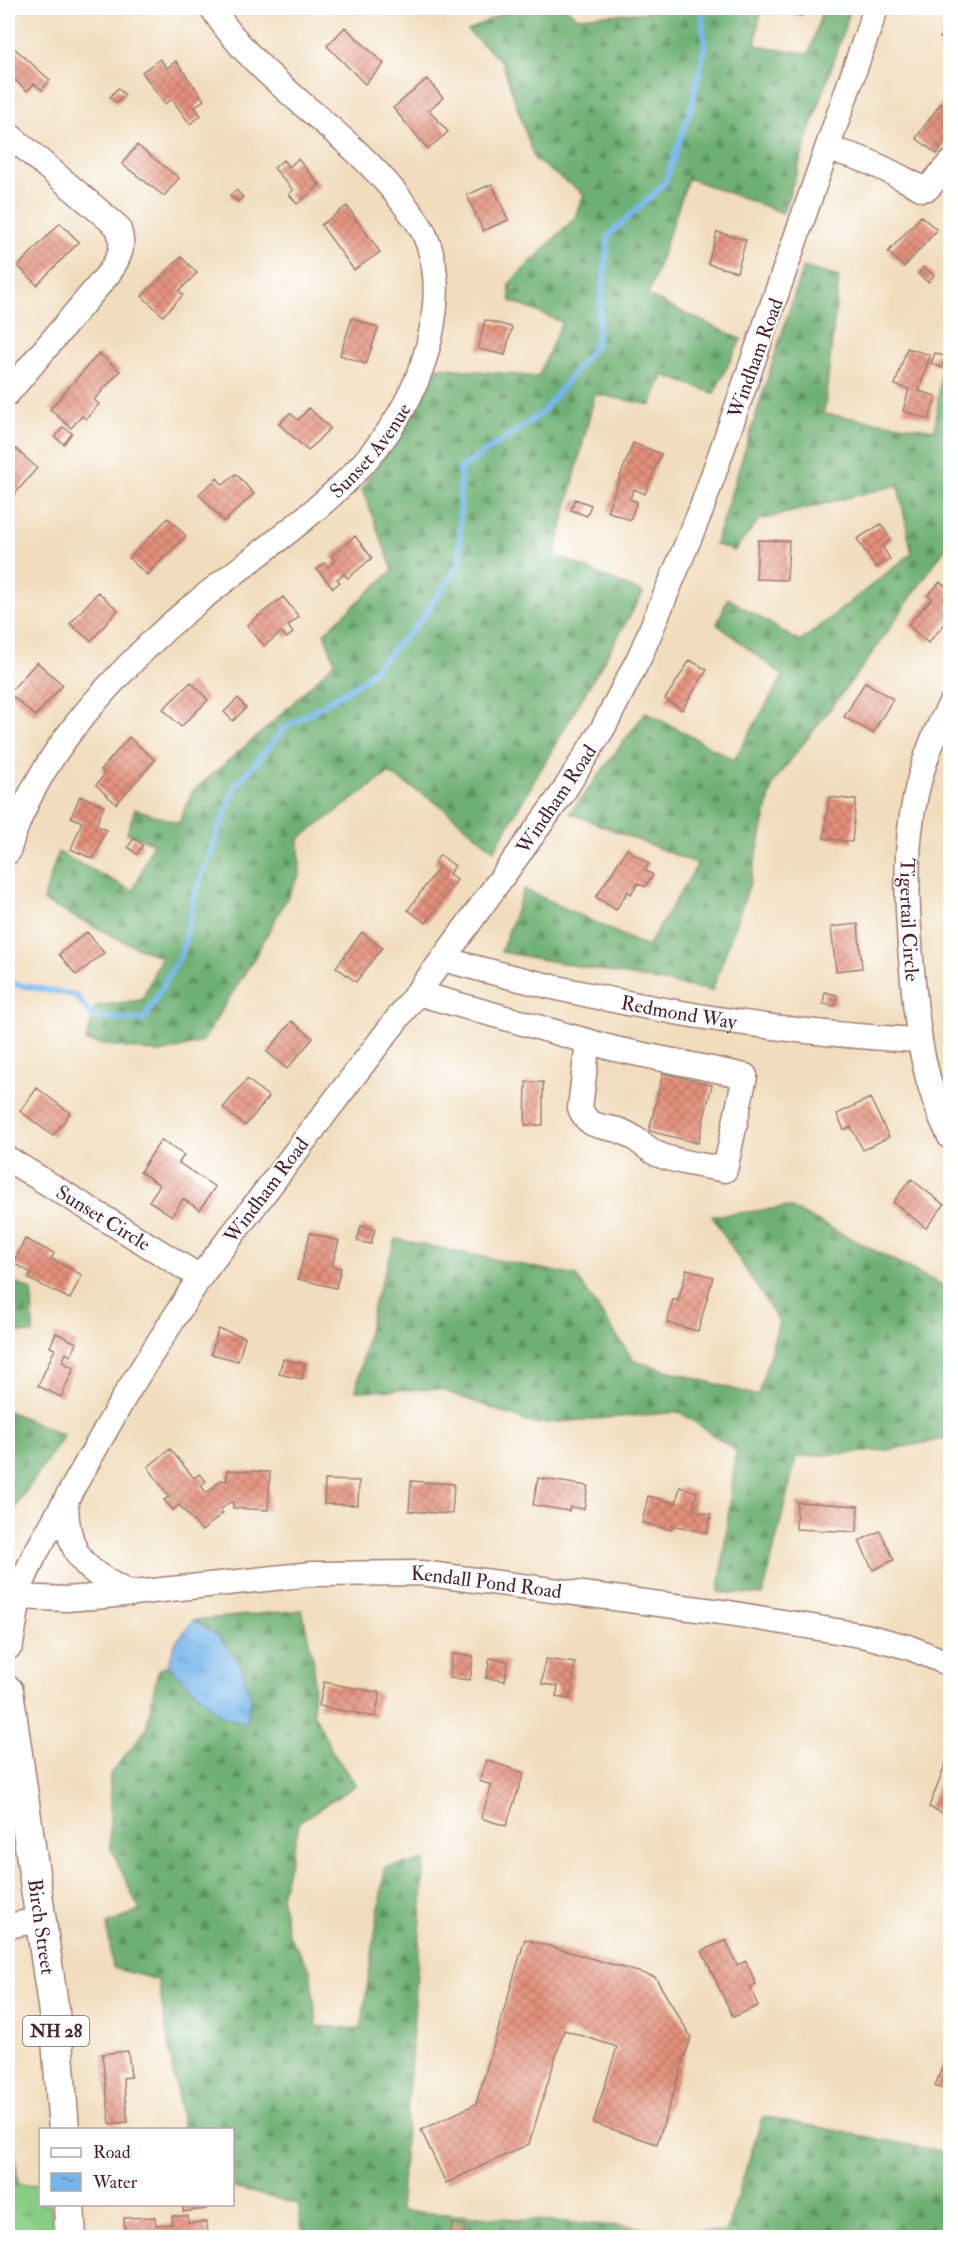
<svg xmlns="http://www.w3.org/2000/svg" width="958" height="2245" viewBox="0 0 958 2245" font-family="'IM FELL Double Pica',serif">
  <defs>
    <pattern id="grass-tufts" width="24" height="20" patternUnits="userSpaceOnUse" patternTransform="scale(1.5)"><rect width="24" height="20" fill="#88cd86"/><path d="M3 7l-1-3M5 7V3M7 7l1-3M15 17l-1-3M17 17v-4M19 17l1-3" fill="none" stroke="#71a66e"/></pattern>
    <pattern id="forest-firs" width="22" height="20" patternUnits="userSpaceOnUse" patternTransform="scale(1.5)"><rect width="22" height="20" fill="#6eb073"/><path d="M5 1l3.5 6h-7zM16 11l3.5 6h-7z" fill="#5c8f5f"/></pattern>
    <pattern id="water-ripples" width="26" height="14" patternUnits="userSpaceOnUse" patternTransform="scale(1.5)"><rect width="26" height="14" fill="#75b6ea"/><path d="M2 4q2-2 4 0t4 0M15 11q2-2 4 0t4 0" fill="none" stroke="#6293be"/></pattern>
    <pattern id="building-cross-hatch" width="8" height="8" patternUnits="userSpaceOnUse" patternTransform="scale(1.5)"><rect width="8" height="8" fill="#e4917c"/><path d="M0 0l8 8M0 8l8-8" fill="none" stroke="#bb7666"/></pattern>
  </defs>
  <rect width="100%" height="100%" fill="#fff"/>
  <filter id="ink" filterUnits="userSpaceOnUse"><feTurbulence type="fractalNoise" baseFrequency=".0167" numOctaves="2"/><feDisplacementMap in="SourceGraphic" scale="12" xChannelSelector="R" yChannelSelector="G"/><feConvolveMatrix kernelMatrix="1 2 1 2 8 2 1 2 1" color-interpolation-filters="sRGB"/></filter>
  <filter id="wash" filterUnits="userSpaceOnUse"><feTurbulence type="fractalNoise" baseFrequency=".008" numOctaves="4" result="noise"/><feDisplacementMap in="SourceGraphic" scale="24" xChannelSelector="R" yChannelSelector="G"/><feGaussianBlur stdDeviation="1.35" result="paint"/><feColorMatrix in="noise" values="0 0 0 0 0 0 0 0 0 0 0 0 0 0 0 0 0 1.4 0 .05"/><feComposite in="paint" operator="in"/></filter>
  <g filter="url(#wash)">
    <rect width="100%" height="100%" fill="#f1ddbd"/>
    <path fill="url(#grass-tufts)" stroke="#697658" stroke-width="1.5" d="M40,2184V2204L51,2205L53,2237H8V2186Z"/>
    <path fill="url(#forest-firs)" stroke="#5c684f" stroke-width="1.5" d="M513,8H566L577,17L649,12L651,8H761L755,45L809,54L823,8H851L783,213L688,178L648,296L741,339L714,393L663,375L651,405L595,394L555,555L643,593L494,850L440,805L389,773L299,839L300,874L254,958L202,1042L161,1053L86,1042L95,1006L142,1000L161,957L125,942L43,901L58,852L133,891L153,843L127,833L135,809L179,823L192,792L270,725L335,662L324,633L393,570L362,489L438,367L538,377L562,322L511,301L509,284L574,219L584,194L535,160L502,62L468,31Z
      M803,267L839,277L824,414L935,430L947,313L950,307V541L866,662L773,783L750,883L712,991L501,952L524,889L647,947L698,864L570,813L646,712L734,760L783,676L717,624L728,598L800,642L912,553L898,485L759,520L734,551L715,544Z
      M789,1207L950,1289V1438L888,1450L796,1457L763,1595L719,1592L736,1451L680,1412L534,1424L440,1389L356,1391L374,1303L396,1239L576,1276L634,1361L758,1396L779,1322L712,1216Z
      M8,1279L32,1291L33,1334L8,1331Z
      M8,1411L64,1435L14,1509L8,1507Z
      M302,1610L314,1664L313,1712L333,1753L356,1785L300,1821L281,1896L288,1934L310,1970L317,2026L361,2029L385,1867L425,1861L400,2211L726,2233L762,2118L767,2117L950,2153V2233L936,2238L303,2237L298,2204L233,2188L232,2130L183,2129L158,1980L113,1968L107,1924L140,1911L110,1846V1774L146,1730L158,1670L168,1665L221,1715L218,1636L194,1620Z
      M8,2080L18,2185L8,2186Z"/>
    <path fill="url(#water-ripples)" stroke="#606a8a" stroke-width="1.5" d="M194,1620L218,1636L241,1665L251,1699L246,1723L222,1716L168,1665L176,1642Z"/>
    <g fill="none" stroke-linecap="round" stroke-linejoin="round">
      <path stroke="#75b6ea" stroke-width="6" d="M8,983L75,995L93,1017L144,1020L182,952L196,892L235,787L285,728L364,680L422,619L460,563V469L541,414L596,345L609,235L665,183L692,105L705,46L701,8"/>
    </g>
    <g id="blocks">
      <path fill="url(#building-cross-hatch)" d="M777,8H803L802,16L776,12Z
        M950,16V43L940,38Z
        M345,27L384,64L365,84L327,46Z
        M13,47L50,80L42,90L34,84L27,91L8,74V53Z
        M160,59L167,68L176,61L204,100L195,107L201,116L190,124L172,99L165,104L142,72Z
        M427,79L443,98L429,110L448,132L428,149L393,108Z
        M118,88L125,95L117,103L110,97Z
        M941,103L950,110V135L937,154L916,138Z
        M137,145L179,178L164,196L122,164Z
        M298,159L320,185L297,204L289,194L293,190L274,168L283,160L289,167Z
        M492,184L508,220L483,231L467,195Z
        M236,190L243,197L237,202L230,195Z
        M347,206L380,252L354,270L321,225Z
        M921,216L937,230L904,267L888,252Z
        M60,223L79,242L37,285L18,266Z
        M717,232L746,240L737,272L708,264Z
        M181,257L197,273L179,291L183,295L163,316L142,296Z
        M924,267L934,275L928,282L918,274Z
        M352,318L378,328L366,364L340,355Z
        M485,320L512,327L505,355L478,349Z
        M907,348L930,355L919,391L936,396L929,419L903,411L909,389L895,385Z
        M99,353L120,371L94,400L99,404L86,419L82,416L71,428L50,409Z
        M935,353L946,357L942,368L931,363Z
        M309,408L330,428L308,451L279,424L290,413L298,420Z
        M63,427L72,433L64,444L55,437Z
        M633,443L661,454L645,494L634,489L630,499L637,502L630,520L607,511Z
        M16,449L37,468L8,502V459Z
        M236,474L254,494L224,522L199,494L217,478L223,485Z
        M575,499L591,505L587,516L571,510Z
        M168,518L186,536L147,575L129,558Z
        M881,524L891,540L882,546L890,559L876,568L857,539Z
        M355,536L372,558L348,578L344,574L337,579L340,582L333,588L317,569L325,563L329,567L335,561L331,556Z
        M758,540L789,541L787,580L756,579Z
        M940,582L950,591V604L947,608L950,610V618L928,643L908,625L932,598L928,595Z
        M98,592L118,610L91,641L70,624Z
        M283,597L299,617L288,626L293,633L287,638L282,632L264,646L247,625Z
        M690,660L707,670L682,710L665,699Z
        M37,662L63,685L35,716L9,693Z
        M191,682L208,700L181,727L163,709Z
        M865,682L893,699L873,733L844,717Z
        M238,698L246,708L233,721L224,712Z
        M129,737L155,760L116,804L96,785L105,774L101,770Z
        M80,796L104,806L96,825L106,830L93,859L71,849L82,822L71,817Z
        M829,797L856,800L852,842L824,838Z
        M134,838L143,845L137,854L128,847Z
        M627,849L649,864L645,870L653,875L645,887L638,883L631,894L628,891L616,910L596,897Z
        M440,855L455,866L449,874L457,880L426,923L408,910L439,867L434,863Z
        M858,924L862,968L836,971L831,927Z
        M87,932L104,953L76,975L59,954Z
        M362,932L382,948L356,982L336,967Z
        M825,992L837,995L835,1006L823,1004Z
        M292,1021L313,1038L287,1069L267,1052Z
        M663,1073L712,1085L698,1143L649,1131Z
        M247,1079L269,1097L245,1126L223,1108Z
        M526,1082H543V1125H525Z
        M37,1088L70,1113L53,1136L20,1111Z
        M870,1098L889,1137L863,1150L851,1127L844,1130L837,1114Z
        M161,1140L184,1155L179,1163L215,1187L200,1210L183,1199L172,1216L149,1201L160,1185L140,1172Z
        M911,1179L944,1205L926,1228L893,1202Z
        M361,1226L375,1229L371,1244L357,1241Z
        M310,1233L339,1241L332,1266L341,1268L336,1288L298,1279Z
        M25,1239L54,1253L51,1259L82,1275L70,1299L29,1279L32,1273L13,1263Z
        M687,1269L713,1277L698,1331L667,1323L673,1299L678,1301Z
        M218,1329L245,1337L238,1361L211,1354Z
        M56,1333L77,1343L71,1356L66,1353L62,1362L74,1368L61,1397L38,1386L55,1349L50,1347Z
        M283,1359L305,1364L302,1379L279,1374Z
        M170,1449L194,1478L199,1474L206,1481L201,1486L207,1493L221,1480L227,1481V1470L270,1472L268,1510L233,1508V1502H230L220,1510L223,1513L202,1531L179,1505L173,1510L164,1500L169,1497L148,1467Z
        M538,1478L588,1486L584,1509L570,1507L569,1511L533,1505Z
        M325,1480L359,1481L358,1505L324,1504Z
        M411,1481L454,1484L452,1514L409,1511Z
        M680,1487L697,1492L693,1510L711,1514L707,1533L672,1525L671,1530L642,1523L648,1496L676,1503Z
        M797,1502L858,1506L857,1532L796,1529Z
        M880,1531L894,1560L873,1570L859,1541Z
        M950,1588V1603L946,1602Z
        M452,1654L473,1656L470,1680L449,1678Z
        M490,1658L508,1661L505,1681L486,1678Z
        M545,1659L575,1663L570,1699L556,1697L558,1686L542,1684Z
        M324,1682L380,1693L375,1717L319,1706Z
        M950,1752V1816L929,1807Z
        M487,1760L524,1773L506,1826L481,1818L492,1785L479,1781Z
        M525,1939L655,1977L691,2037L657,2144L593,2123L617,2047L564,2030L529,2144L446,2183L421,2130L476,2104Z
        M726,1940L737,1965L746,1961L756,1984L750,1987L758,2006L733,2017L702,1951Z
        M950,2046V2092L935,2086Z
        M128,2051L131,2077L123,2078L128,2122L110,2124L102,2054Z
        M183,2204H205L206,2209L183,2212Z
        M172,2216H188V2223L207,2222L208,2237L125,2236L124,2218L155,2217L156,2225L172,2224Z
        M452,2223L465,2225L464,2237L451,2236Z"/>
    </g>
  </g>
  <g filter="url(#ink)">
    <use href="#blocks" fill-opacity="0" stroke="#9e7e74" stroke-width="1.5"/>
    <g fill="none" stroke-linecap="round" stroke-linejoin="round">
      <defs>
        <g id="minor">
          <path id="s1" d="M876,8L701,510L640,656L603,728L562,794L443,959L200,1277L126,1394L34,1556L16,1597L66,1599L105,1596L312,1574L421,1573L729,1613L866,1636L908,1647L950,1664"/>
          <path d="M8,134L118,227C125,247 120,256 109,273L8,393"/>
          <path d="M828,150C863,155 892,173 923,189L928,188L950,163"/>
          <path id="s2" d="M950,705C901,791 904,875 912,970C917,1030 923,1083 950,1137"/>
          <path id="s3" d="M8,852C31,769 92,700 153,641C254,543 405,481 432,328C438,294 438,263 423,231C416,218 406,207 397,195C342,126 259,82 212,8"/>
          <path id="s4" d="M443,959C598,1002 758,1032 918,1040"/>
          <path d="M417,993L615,1049L745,1076L725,1170C704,1165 677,1163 657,1154C644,1147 635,1136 621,1131C602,1125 588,1129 580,1108L588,1041"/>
          <path id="s5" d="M8,1159L200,1277"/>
          <path d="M66,1501C66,1555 85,1571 131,1594"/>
          <path d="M8,1926L40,1920"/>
        </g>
        <g id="major">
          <path d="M8,1596L16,1597L8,1644"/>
          <path id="s6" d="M8,1691L56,2027L64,2130"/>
          <path d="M69,2204L71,2238"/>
        </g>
      </defs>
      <use href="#minor" stroke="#9e7e74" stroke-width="27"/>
      <use href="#major" stroke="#9e7e74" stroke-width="33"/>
      <use href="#minor" stroke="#fff" stroke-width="24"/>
      <use href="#major" stroke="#fff" stroke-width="30"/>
    </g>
  </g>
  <g text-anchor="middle" stroke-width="4.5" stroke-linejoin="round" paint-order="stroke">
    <rect fill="#fff" stroke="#80626b" stroke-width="1.5" x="23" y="2016" width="66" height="30" rx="4.5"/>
    <g font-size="18" font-weight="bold" fill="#4a1f2b">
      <text x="56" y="2037">NH 28</text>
    </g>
    <g font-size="20" fill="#4a1f2b" stroke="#fff">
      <text transform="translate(755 358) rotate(-70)" y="7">Windham Road</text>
      <text dy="7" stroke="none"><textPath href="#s3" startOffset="549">Sunset Avenue</textPath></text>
      <text transform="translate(556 799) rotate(-56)" y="7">Windham Road</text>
      <text dy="7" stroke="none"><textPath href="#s2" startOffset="222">Tigertail Circle</textPath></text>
      <text dy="7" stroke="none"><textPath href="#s4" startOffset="242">Redmond Way</textPath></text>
      <text transform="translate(266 1190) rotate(-53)" y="7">Windham Road</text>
      <text dy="7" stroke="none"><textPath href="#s5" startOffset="112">Sunset Circle</textPath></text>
      <text dy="7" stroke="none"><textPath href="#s1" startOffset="2294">Kendall Pond Road</textPath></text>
      <text dy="7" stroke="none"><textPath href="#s6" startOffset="238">Birch Street</textPath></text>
    </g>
  </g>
  <rect width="958" height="2245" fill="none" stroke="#fff" stroke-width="30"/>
  <rect x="39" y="2128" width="195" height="78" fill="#ffffff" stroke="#b7a5aa" stroke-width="1.5"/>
  <rect x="51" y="2148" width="30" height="9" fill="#ffffff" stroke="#b7a5aa" stroke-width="1.5"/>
  <text x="93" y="2158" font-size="18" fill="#4a1f2b">Road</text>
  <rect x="51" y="2173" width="30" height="18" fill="url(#water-ripples)" stroke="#b7a5aa" stroke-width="1.5"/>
  <text x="93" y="2188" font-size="18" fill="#4a1f2b">Water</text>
</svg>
